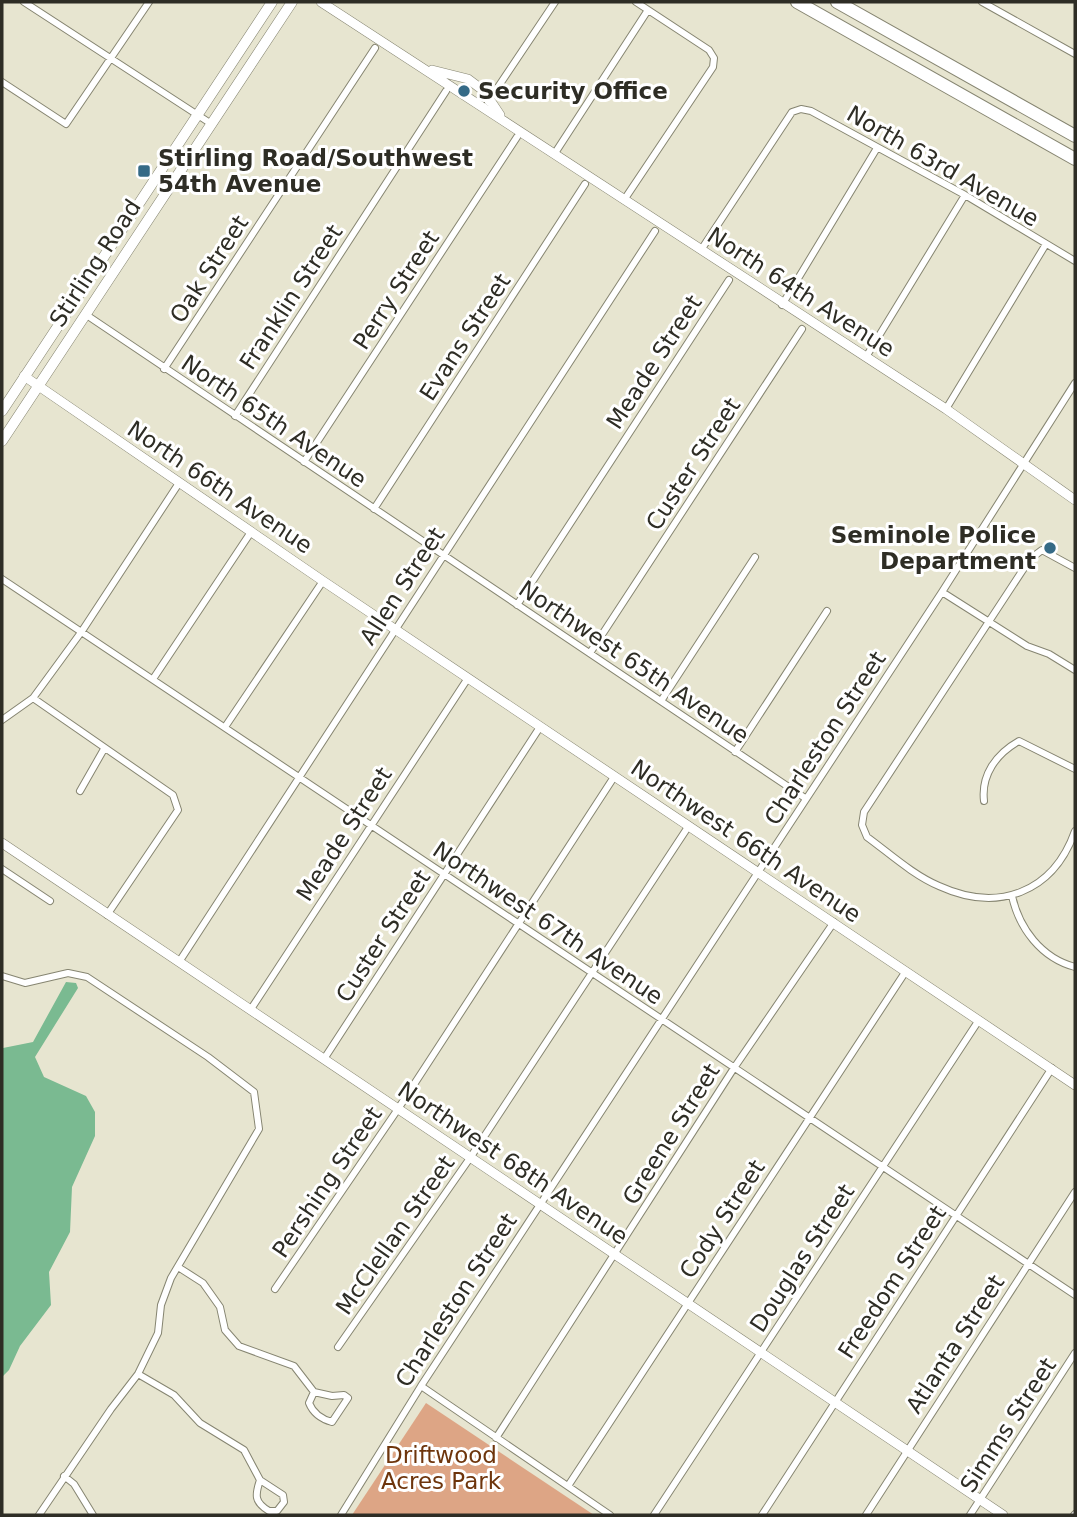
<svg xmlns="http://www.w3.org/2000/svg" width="1077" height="1517" viewBox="0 0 1077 1517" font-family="'DejaVu Sans',sans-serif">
  <rect width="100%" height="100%" fill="#e7e5d0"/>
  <path fill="#dda585" d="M426,1403L594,1515H352Z"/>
  <path fill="#7aba91" d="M66,982L76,983L78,988L35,1057L44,1077L86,1096L95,1112V1136L72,1187L70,1232L49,1272L51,1305L20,1346L9,1370L2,1377L3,1048L33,1042Z"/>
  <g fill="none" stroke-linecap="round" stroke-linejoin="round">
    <defs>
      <path id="street" d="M24,2L210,123
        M982,2L1075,54
        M2,82L66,124L149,2
        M488,102L555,2
        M555,153L648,10
        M624,200L713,67L714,58L709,50L636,2
        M701,250L792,112L801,109L811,111L965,195L1075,261
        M782,305L877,148
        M85,314L805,798
        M866,357L965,195
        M164,369L375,48
        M946,409L1046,244
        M235,416L446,91
        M304,462L517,137
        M374,509L585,184
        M1075,568L1042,550L1030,559L864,812L862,825L867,837C889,853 913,875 939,886C998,913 1053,893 1075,831
        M2,579L1075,1295
        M942,592L1027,646L1049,654L1075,670
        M517,605L729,280
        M590,653L802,329
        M153,679L251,532
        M33,698L173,795L178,810L107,915
        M661,701L755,557
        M2,720L33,698L82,631L179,483
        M225,727L323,581
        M735,752L827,611
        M80,791L104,749
        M984,801C981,775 996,754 1019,741L1075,769
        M2,869L50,901
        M1012,896C1019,928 1041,958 1075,967
        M179,962L655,231
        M2,976L25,983L68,973L87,977L208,1057L254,1092L259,1129L171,1278L161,1305L158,1333L138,1374L111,1409L39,1515
        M251,1009L468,678
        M324,1059L540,727
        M178,1267L203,1283L220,1307L225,1330L239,1346L294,1366L314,1392L332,1396L344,1395L348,1398L332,1422C321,1419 313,1413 309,1403L314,1392
        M275,1289L398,1109L614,777
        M338,1347L470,1158L688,827
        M138,1374L174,1395L200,1423L244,1450L260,1480C255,1495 254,1502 269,1511H277L284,1502L283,1495L260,1480
        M421,1386L610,1515
        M496,1438L734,1068L834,922
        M64,1476L74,1484L93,1515
        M568,1486L906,971
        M341,1515L421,1386L942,592L1075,383
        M654,1515L979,1020
        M762,1515L1052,1068
        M866,1515L1075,1192
        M970,1515L1075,1353
        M1074,1515L1075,1514"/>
      <path id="secondary" d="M321,2L946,409L1075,500
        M432,70L468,79L484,91L500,115
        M24,376L323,581L1075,1085
        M2,843L1003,1515"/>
      <path id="primary" d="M2,411L272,2
        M2,441L292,2"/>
      <path id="highway" d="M797,2L1075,159
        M837,2L1075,136"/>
    </defs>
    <use href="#street" stroke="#868571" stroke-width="8"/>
    <use href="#secondary" stroke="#868571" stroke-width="10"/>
    <use href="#primary" stroke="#868571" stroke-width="11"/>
    <use href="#highway" stroke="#868571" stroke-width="14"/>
    <use href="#street" stroke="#fff" stroke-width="6"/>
    <use href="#secondary" stroke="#fff" stroke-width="9"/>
    <use href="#primary" stroke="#fff" stroke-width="10"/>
    <use href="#highway" stroke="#fff" stroke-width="12"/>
  </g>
  <g fill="#356a86" stroke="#fff" stroke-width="2.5">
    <circle cx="464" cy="91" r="7"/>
    <rect x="137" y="164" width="14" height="14" rx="3.5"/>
    <circle cx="1050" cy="548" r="7"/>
  </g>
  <g text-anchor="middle" stroke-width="6" stroke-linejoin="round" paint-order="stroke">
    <g font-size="23" font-weight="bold" fill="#2e2d25" stroke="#fff" text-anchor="start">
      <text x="478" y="99">Security Office</text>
      <text x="158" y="166">Stirling Road/Southwest<tspan x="158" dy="26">54th Avenue</tspan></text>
      <text x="1036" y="543" text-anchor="end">Seminole Police<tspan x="1036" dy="26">Department</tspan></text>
    </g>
    <g font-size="23" fill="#2e2d25" stroke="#fff">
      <text transform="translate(943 166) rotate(30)" y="8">North 63rd Avenue</text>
      <text transform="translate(95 263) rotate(-57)" y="8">Stirling Road</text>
      <text transform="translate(209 269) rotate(-57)" y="8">Oak Street</text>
      <text transform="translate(396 290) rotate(-57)" y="8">Perry Street</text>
      <text transform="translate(801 292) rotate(33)" y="8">North 64th Avenue</text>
      <text transform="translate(291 297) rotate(-57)" y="8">Franklin Street</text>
      <text transform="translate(465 337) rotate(-57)" y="8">Evans Street</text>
      <text transform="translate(654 362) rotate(-57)" y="8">Meade Street</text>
      <text transform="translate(274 421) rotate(34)" y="8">North 65th Avenue</text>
      <text transform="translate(693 464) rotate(-57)" y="8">Custer Street</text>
      <text transform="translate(220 487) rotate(34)" y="8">North 66th Avenue</text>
      <text transform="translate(402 586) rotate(-57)" y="8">Allen Street</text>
      <text transform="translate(634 662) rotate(34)" y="8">Northwest 65th Avenue</text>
      <text transform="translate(825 738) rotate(-57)" y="8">Charleston Street</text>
      <text transform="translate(344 834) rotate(-57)" y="8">Meade Street</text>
      <text transform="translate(746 841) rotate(34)" y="8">Northwest 66th Avenue</text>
      <text transform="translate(548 923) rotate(34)" y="8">Northwest 67th Avenue</text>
      <text transform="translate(383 936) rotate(-57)" y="8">Custer Street</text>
      <text transform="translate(671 1134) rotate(-58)" y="8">Greene Street</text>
      <text transform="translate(513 1163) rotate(34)" y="8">Northwest 68th Avenue</text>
      <text transform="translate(327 1182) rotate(-56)" y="8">Pershing Street</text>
      <text transform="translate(722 1219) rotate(-57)" y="8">Cody Street</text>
      <text transform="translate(395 1235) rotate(-55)" y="8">McClellan Street</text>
      <text transform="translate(802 1258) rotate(-57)" y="8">Douglas Street</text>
      <text transform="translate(892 1282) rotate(-57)" y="8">Freedom Street</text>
      <text transform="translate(456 1300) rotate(-57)" y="8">Charleston Street</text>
      <text transform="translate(955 1344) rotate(-57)" y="8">Atlanta Street</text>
      <text transform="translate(1008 1425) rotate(-57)" y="8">Simms Street</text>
    </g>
    <g font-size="23" fill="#6e350c" stroke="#fff">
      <text x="441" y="1463">Driftwood<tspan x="441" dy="26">Acres Park</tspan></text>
    </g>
  </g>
  <rect width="1077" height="1517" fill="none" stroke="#2e2d25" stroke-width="7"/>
</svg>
